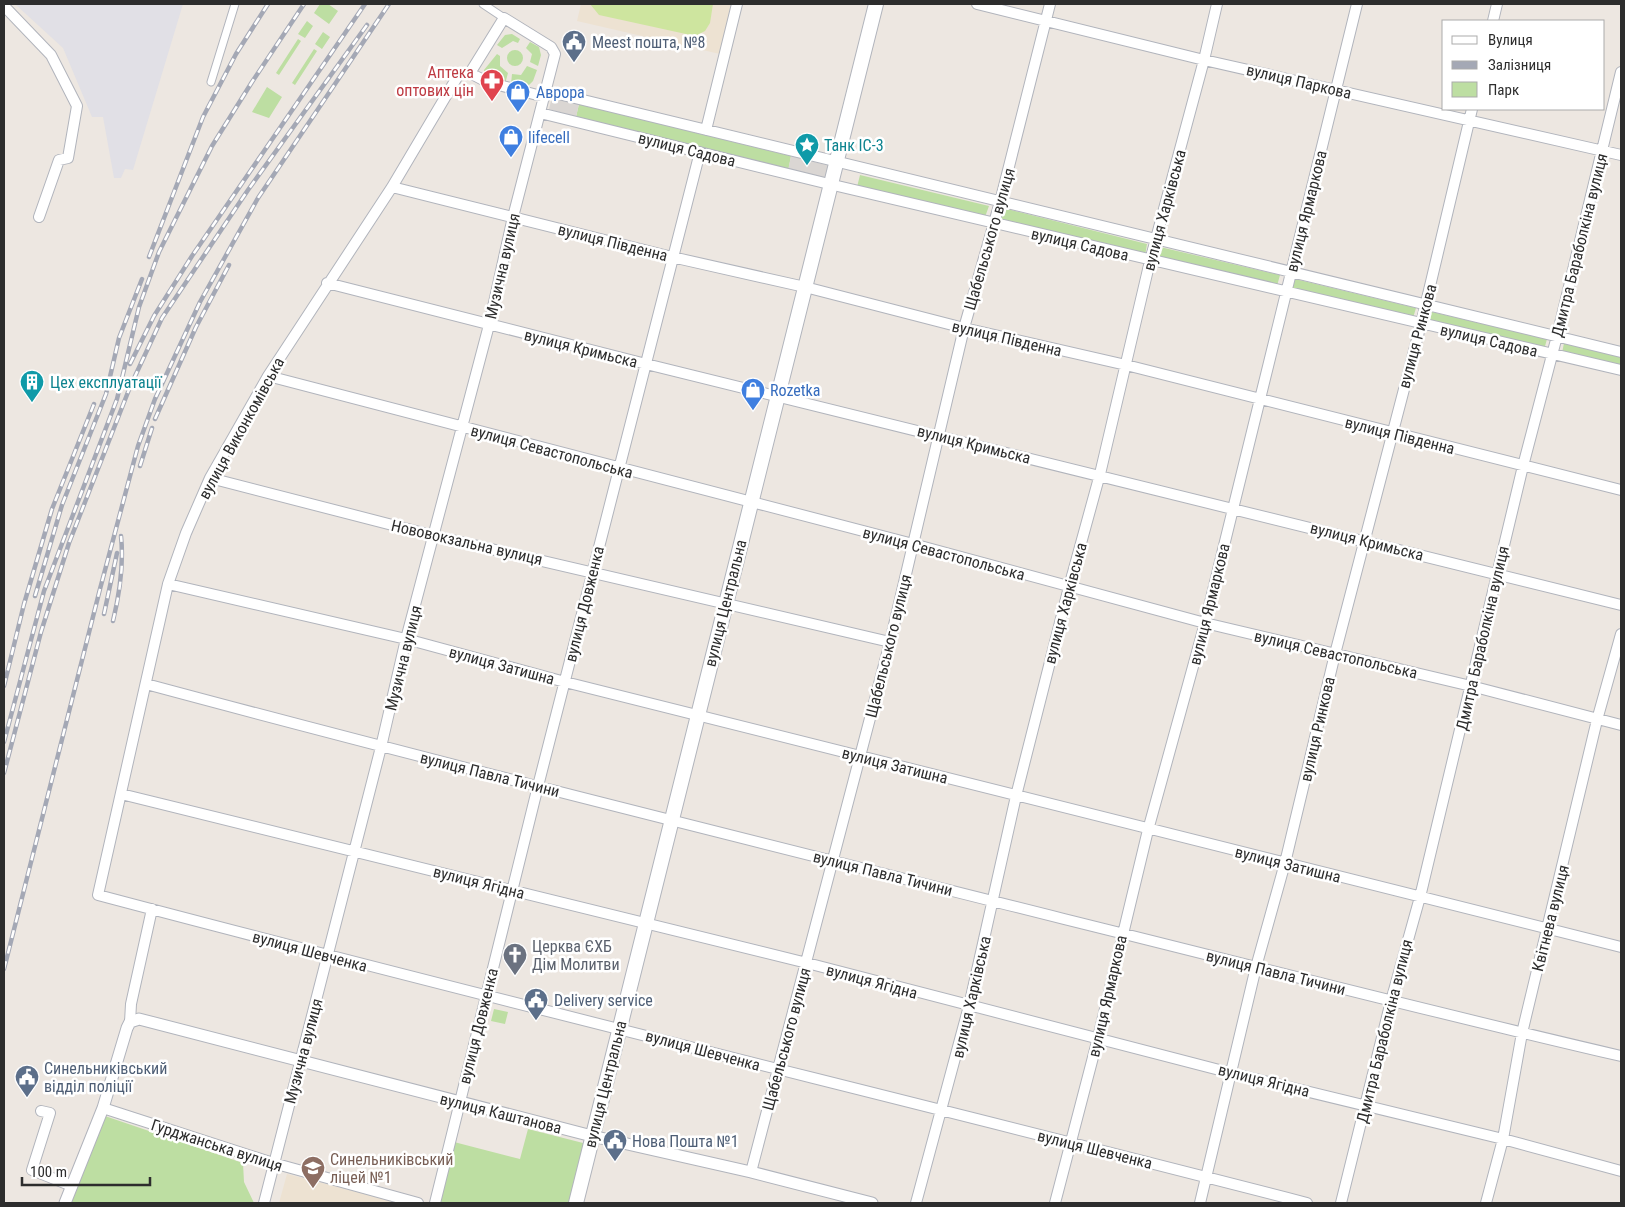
<svg xmlns="http://www.w3.org/2000/svg" width="1625" height="1207" viewBox="0 0 1625 1207" font-family="'Roboto Condensed',sans-serif">
  <rect width="100%" height="100%" fill="#ede7e1"/>
  <path fill="#e1e0e6" d="M15,4H183L133,170L125,169L121,178H114L103,117H92L63,48Z"/>
  <path fill="#ede2d2" d="M581,4H733L720,54L577,21Z
    M287,1174L400,1203H279Z"/>
  <path fill="#bddea2" d="M320,4H328L338,11L329,24L314,13Z
    M307,21L313,26L305,38L298,34Z
    M323,32L330,37L322,49L315,44Z
    M512,34L520,39L518,43L513,41L502,48L497,45L505,35Z
    M298,39L301,41L279,75L276,73Z
    M530,42L539,47L541,55L538,66L530,62L532,54L526,48Z
    M314,49L317,51L295,85L292,83Z
    M507 58a8 8 0 1 1 16 0a8 8 0 1 1-16 0Z
    M497,54L500,56V66L508,73L505,84L484,76V70Z
    M527,66L537,70L533,81L526,88L511,84L512,74L521,75Z
    M267,87L282,97L269,118L252,112Z
    M579,104L791,156L788,171L576,117Z
    M860,175L989,206L985,217L857,187Z
    M1003,208L1147,244L1145,256L1000,220Z
    M1160,247L1280,275L1277,286L1158,258Z
    M1295,279L1416,308L1413,318L1292,289Z
    M1428,311L1547,339L1544,350L1425,321Z
    M1564,343L1621,356V367L1562,353Z
    M494,1009L508,1012L505,1024L491,1021Z
    M102,1115L243,1163L244,1182L254,1203H66Z
    M528,1129L587,1144L573,1203H439L454,1142L520,1159Z"/>
  <path fill="#cee59f" d="M590,4H713L710,23L705,31L695,36L599,15Z"/>
  <path fill="#dad6d3" d="M554,99L579,104L576,117L549,109L551,101Z
    M791,156L830,166L825,180L788,171Z"/>
  <g fill="none" stroke-linecap="round" stroke-linejoin="round">
    <defs>
      <path id="pedestrian" d="M483,4L504,18
        M211,82L235,4"/>
      <path id="minor" d="M977,4L1204,60L1621,155
        M4,6L51,55L77,106L68,158L59,160L39,217
        M1493,21L1497,4
        M470,73L459,74L392,187L268,376L210,478L186,533L168,584L98,895C500,1002 904,1099 1307,1203
        M470,73L487,82L545,97
        M546,91L1621,352
        M540,113L829,184L1621,370
        M706,130L737,4
        M392,187L672,257L805,287L964,328L1126,365L1621,490
        M327,283L646,364L1621,605
        M268,376L913,544L1205,623L1471,686L1621,725
        M210,478L435,536L890,642
        M168,584L406,639L565,682L1621,947
        M146,684C451,766 758,842 1064,919C1250,965 1435,1013 1621,1056
        M121,794L807,963L1231,1073L1503,1139L1621,1171
        M130,1022L131,1004L152,909
        M103,1108L273,1163L418,1203
        M41,1111L50,1113L32,1170L72,1186
        M751,1172L890,642L964,328L1000,202L1050,4
        M264,1203L381,747L406,639L489,325L513,217L555,54L551,47L504,18L470,73
        M435,1203L538,786L700,152
        M916,1203L969,1006L1016,796L1069,587L1100,474L1150,261L1204,60L1217,4
        M1055,1203L1098,1038L1148,830L1205,623L1357,4
        M1200,1203L1256,967L1285,863L1335,654L1421,324L1472,109
        M1341,1203L1391,1001L1420,897L1523,466L1557,336L1621,72
        M1486,1203L1503,1139L1522,1033L1597,720L1621,634"/>
      <path id="tertiary" d="M65,1203L103,1108L127,1028L130,1022L139,1019L592,1136L751,1172L872,1203"/>
      <path id="secondary" d="M576,1203L876,4"/>
    </defs>
    <use href="#pedestrian" stroke="#b1b4bc" stroke-width="9"/>
    <use href="#minor" stroke="#b1b4bc" stroke-width="12"/>
    <use href="#tertiary" stroke="#b1b4bc" stroke-width="13"/>
    <use href="#secondary" stroke="#b1b4bc" stroke-width="16"/>
    <use href="#pedestrian" stroke="#fff" stroke-width="7"/>
    <use href="#minor" stroke="#fff" stroke-width="10"/>
    <use href="#tertiary" stroke="#fff" stroke-width="11"/>
    <use href="#secondary" stroke="#fff" stroke-width="14"/>
    <defs>
      <path id="rail" d="M149,257L203,117L236,54L268,4
        M130,364L154,316L192,256L365,4
        M155,419L196,327L229,265
        M140,466L152,428
        M35,596L62,505L106,394L119,338L142,279
        M104,614L117,553
        M113,621C120,592 124,565 121,536
        M4,686L24,604L52,509L94,404
        M4,742L44,591L117,399L139,307L159,252L212,146L252,82L304,4
        M4,773L41,632L69,543L130,387L162,318L248,190L367,25
        M4,969L100,589L138,446L155,399L200,302L258,198L389,4"/>
    </defs>
    <use href="#rail" stroke="#a4a8b5" stroke-width="4.5"/>
    <use href="#rail" stroke="#fff" stroke-width="2.5" stroke-dasharray="8" stroke-linecap="butt"/>
  </g>
  <defs>
    <symbol id="civic-pin" viewBox="-11 -11 22 30"><path d="M0 17L-7.5 6A9.5 9.5 0 1 1 7.5 6Z" fill="#5c6f8a" stroke="#fff"/><path d="M-.6-6.5H3V-4.5H.6V-3L4-1V1h2V6H-6V1h2V-1L-.6-3ZM-1.2 2.5V6h2.4V2.5Z" fill="#fff"/></symbol>
    <symbol id="pharmacy-pin" viewBox="-11 -11 22 30"><path d="M0 17L-7.5 6A9.5 9.5 0 1 1 7.5 6Z" fill="#e0444e" stroke="#fff"/><path d="M-2-6h4v4h4v4h-4v4h-4v-4h-4v-4h4Z" fill="#fff"/></symbol>
    <symbol id="shop-pin" viewBox="-11 -11 22 30"><path d="M0 17L-7.5 6A9.5 9.5 0 1 1 7.5 6Z" fill="#3f7fe0" stroke="#fff"/><path d="M-5-2.5h2.3a2.7 3.5 0 0 1 5.4 0H5L5.5 6h-11ZM-1.5-2.5h3a1.5 2.3 0 0 0-3 0Z" fill="#fff"/></symbol>
    <symbol id="sight-pin" viewBox="-11 -11 22 30"><path d="M0 17L-7.5 6A9.5 9.5 0 1 1 7.5 6Z" fill="#0f9aa8" stroke="#fff"/><path d="M0-6L1.8-2.2L6-1.7L2.9 1.2L3.7 5.4L0 3.3L-3.7 5.4L-2.9 1.2L-6-1.7L-1.8-2.2Z" fill="#fff"/></symbol>
    <symbol id="building-pin" viewBox="-11 -11 22 30"><path d="M0 17L-7.5 6A9.5 9.5 0 1 1 7.5 6Z" fill="#0f9aa8" stroke="#fff"/><path d="M-4-6H4V6H1V3H-1V6H-4ZM-2.5-4.3h1.7v1.8h-1.7ZM.8-4.3h1.7v1.8H.8ZM-2.5-1h1.7V.8h-1.7ZM.8-1h1.7V.8H.8Z" fill="#fff"/></symbol>
    <symbol id="church-pin" viewBox="-11 -11 22 30"><path d="M0 17L-7.5 6A9.5 9.5 0 1 1 7.5 6Z" fill="#6b7280" stroke="#fff"/><path d="M-1.2-6h2.4v3.5h3.3v2.4h-3.3V6h-2.4V-.1h-3.3v-2.4h3.3Z" fill="#fff"/></symbol>
    <symbol id="school-pin" viewBox="-11 -11 22 30"><path d="M0 17L-7.5 6A9.5 9.5 0 1 1 7.5 6Z" fill="#8d6e63" stroke="#fff"/><path d="M0-5L7-2L0 1L-7-2ZM-4 1L0 2.5L4 1V4Q0 6-4 4Z" fill="#fff"/></symbol>
  </defs>
  <g fill-rule="evenodd">
    <use href="#civic-pin" x="560" y="28" width="28" height="38"/>
    <use href="#pharmacy-pin" x="478" y="67" width="28" height="38"/>
    <use href="#shop-pin" x="504" y="78" width="28" height="38"/>
    <use href="#shop-pin" x="497" y="123" width="28" height="38"/>
    <use href="#sight-pin" x="793" y="131" width="28" height="38"/>
    <use href="#building-pin" x="18" y="368" width="28" height="38"/>
    <use href="#shop-pin" x="739" y="376" width="28" height="38"/>
    <use href="#church-pin" x="501" y="941" width="28" height="38"/>
    <use href="#civic-pin" x="522" y="986" width="28" height="38"/>
    <use href="#civic-pin" x="13" y="1063" width="28" height="38"/>
    <use href="#civic-pin" x="601" y="1127" width="28" height="38"/>
    <use href="#school-pin" x="299" y="1154" width="28" height="38"/>
  </g>
  <g text-anchor="middle" stroke-width="5" stroke-linejoin="round" paint-order="stroke">
    <g font-size="16" fill="#4e5e75" stroke="#fff" text-anchor="start">
      <text x="592" y="48">Meest пошта, №8</text>
      <text x="554" y="1006">Delivery service</text>
      <text x="44" y="1074">Синельниківський<tspan x="44" dy="18">відділ поліції</tspan></text>
      <text x="632" y="1147">Нова Пошта №1</text>
    </g>
    <g font-size="16" fill="#be3a42" stroke="#fff" text-anchor="end">
      <text x="474" y="78">Аптека<tspan x="474" dy="18">оптових цін</tspan></text>
    </g>
    <g font-size="16" fill="#2d2d2d" stroke="#fff">
      <text transform="translate(1299 81) rotate(13)" y="6">вулиця Паркова</text>
      <text transform="translate(687 149) rotate(14)" y="6">вулиця Садова</text>
      <text transform="translate(1164 210) rotate(-75)" y="6">вулиця Харківська</text>
      <text transform="translate(1306 211) rotate(-76)" y="6">вулиця Ярмаркова</text>
      <text transform="translate(989 239) rotate(-74)" y="6">Щабельського вулиця</text>
      <text transform="translate(613 242) rotate(14)" y="6">вулиця Південна</text>
      <text transform="translate(1080 244) rotate(13)" y="6">вулиця Садова</text>
      <text transform="translate(1579 245) rotate(-76)" y="6">Дмитра Бараболкіна вулиця</text>
      <text transform="translate(502 266) rotate(-77)" y="6">Музична вулиця</text>
      <text transform="translate(1417 336) rotate(-75)" y="6">вулиця Ринкова</text>
      <text transform="translate(1007 338) rotate(13)" y="6">вулиця Південна</text>
      <text transform="translate(1489 340) rotate(13)" y="6">вулиця Садова</text>
      <text transform="translate(581 348) rotate(14)" y="6">вулиця Кримьска</text>
      <text transform="translate(241 428) rotate(-61)" y="6">вулиця Виконкомівська</text>
      <text transform="translate(1400 435) rotate(14)" y="6">вулиця Південна</text>
      <text transform="translate(974 444) rotate(14)" y="6">вулиця Кримьска</text>
      <text transform="translate(552 451) rotate(15)" y="6">вулиця Севастопольська</text>
      <text transform="translate(1367 541) rotate(14)" y="6">вулиця Кримьска</text>
      <text transform="translate(467 542) rotate(13)" y="6">Нововокзальна вулиця</text>
      <text transform="translate(944 553) rotate(15)" y="6">вулиця Севастопольська</text>
      <text transform="translate(725 603) rotate(-76)" y="6">вулиця Центральна</text>
      <text transform="translate(1065 603) rotate(-75)" y="6">вулиця Харківська</text>
      <text transform="translate(584 604) rotate(-76)" y="6">вулиця Довженка</text>
      <text transform="translate(1209 604) rotate(-76)" y="6">вулиця Ярмаркова</text>
      <text transform="translate(1482 638) rotate(-77)" y="6">Дмитра Бараболкіна вулиця</text>
      <text transform="translate(888 646) rotate(-76)" y="6">Щабельського вулиця</text>
      <text transform="translate(1336 654) rotate(13)" y="6">вулиця Севастопольська</text>
      <text transform="translate(403 658) rotate(-76)" y="6">Музична вулиця</text>
      <text transform="translate(502 665) rotate(15)" y="6">вулиця Затишна</text>
      <text transform="translate(1317 729) rotate(-77)" y="6">вулиця Ринкова</text>
      <text transform="translate(895 765) rotate(14)" y="6">вулиця Затишна</text>
      <text transform="translate(490 774) rotate(14)" y="6">вулиця Павла Тичини</text>
      <text transform="translate(1288 864) rotate(14)" y="6">вулиця Затишна</text>
      <text transform="translate(883 873) rotate(14)" y="6">вулиця Павла Тичини</text>
      <text transform="translate(479 882) rotate(14)" y="6">вулиця Ягідна</text>
      <text transform="translate(1550 918) rotate(-76)" y="6">Квітнева вулиця</text>
      <text transform="translate(310 951) rotate(15)" y="6">вулиця Шевченка</text>
      <text transform="translate(1276 972) rotate(14)" y="6">вулиця Павла Тичини</text>
      <text transform="translate(872 981) rotate(15)" y="6">вулиця Ягідна</text>
      <text transform="translate(1107 996) rotate(-77)" y="6">вулиця Ярмаркова</text>
      <text transform="translate(971 997) rotate(-77)" y="6">вулиця Харківська</text>
      <text transform="translate(478 1026) rotate(-76)" y="6">вулиця Довженка</text>
      <text transform="translate(1384 1031) rotate(-76)" y="6">Дмитра Бараболкіна вулиця</text>
      <text transform="translate(786 1039) rotate(-75)" y="6">Щабельського вулиця</text>
      <text transform="translate(703 1050) rotate(15)" y="6">вулиця Шевченка</text>
      <text transform="translate(303 1051) rotate(-75)" y="6">Музична вулиця</text>
      <text transform="translate(1264 1080) rotate(14)" y="6">вулиця Ягідна</text>
      <text transform="translate(605 1084) rotate(-76)" y="6">вулиця Центральна</text>
      <text transform="translate(501 1113) rotate(14)" y="6">вулиця Каштанова</text>
      <text transform="translate(217 1145) rotate(18)" y="6">Гурджанська вулиця</text>
      <text transform="translate(1095 1149) rotate(14)" y="6">вулиця Шевченка</text>
    </g>
    <g font-size="16" fill="#366cbe" stroke="#fff" text-anchor="start">
      <text x="536" y="98">Аврора</text>
      <text x="528" y="143">lifecell</text>
      <text x="770" y="396">Rozetka</text>
    </g>
    <g font-size="16" fill="#0d838f" stroke="#fff" text-anchor="start">
      <text x="824" y="151">Танк ІС-3</text>
      <text x="50" y="388">Цех експлуатації</text>
    </g>
    <g font-size="16" fill="#5b616d" stroke="#fff" text-anchor="start">
      <text x="532" y="952">Церква ЄХБ<tspan x="532" dy="18">Дім Молитви</tspan></text>
    </g>
    <g font-size="16" fill="#785e54" stroke="#fff" text-anchor="start">
      <text x="330" y="1165">Синельниківський<tspan x="330" dy="18">ліцей №1</tspan></text>
    </g>
  </g>
  <rect width="1625" height="1207" fill="none" stroke="#2d2d2d" stroke-width="10"/>
  <rect x="1442" y="20" width="162" height="90" fill="#ffffff" stroke="#ababab"/>
  <rect x="1452" y="36" width="25" height="8" fill="#ffffff" stroke="#ababab"/>
  <text x="1488" y="45" font-size="15" fill="#2d2d2d">Вулиця</text>
  <rect x="1452" y="61" width="25" height="8" fill="#a4a8b5" stroke="#ababab"/>
  <text x="1488" y="70" font-size="15" fill="#2d2d2d">Залізниця</text>
  <rect x="1452" y="82" width="25" height="15" fill="#bddea2" stroke="#ababab"/>
  <text x="1488" y="95" font-size="15" fill="#2d2d2d">Парк</text>
  <path d="M22 1177v8h128v-8" fill="none" stroke="#2d2d2d" stroke-width="2.5"/>
  <text x="30" y="1177" font-size="15" fill="#2d2d2d" stroke="#ffffff" stroke-width="4" paint-order="stroke">100 m</text>
</svg>
